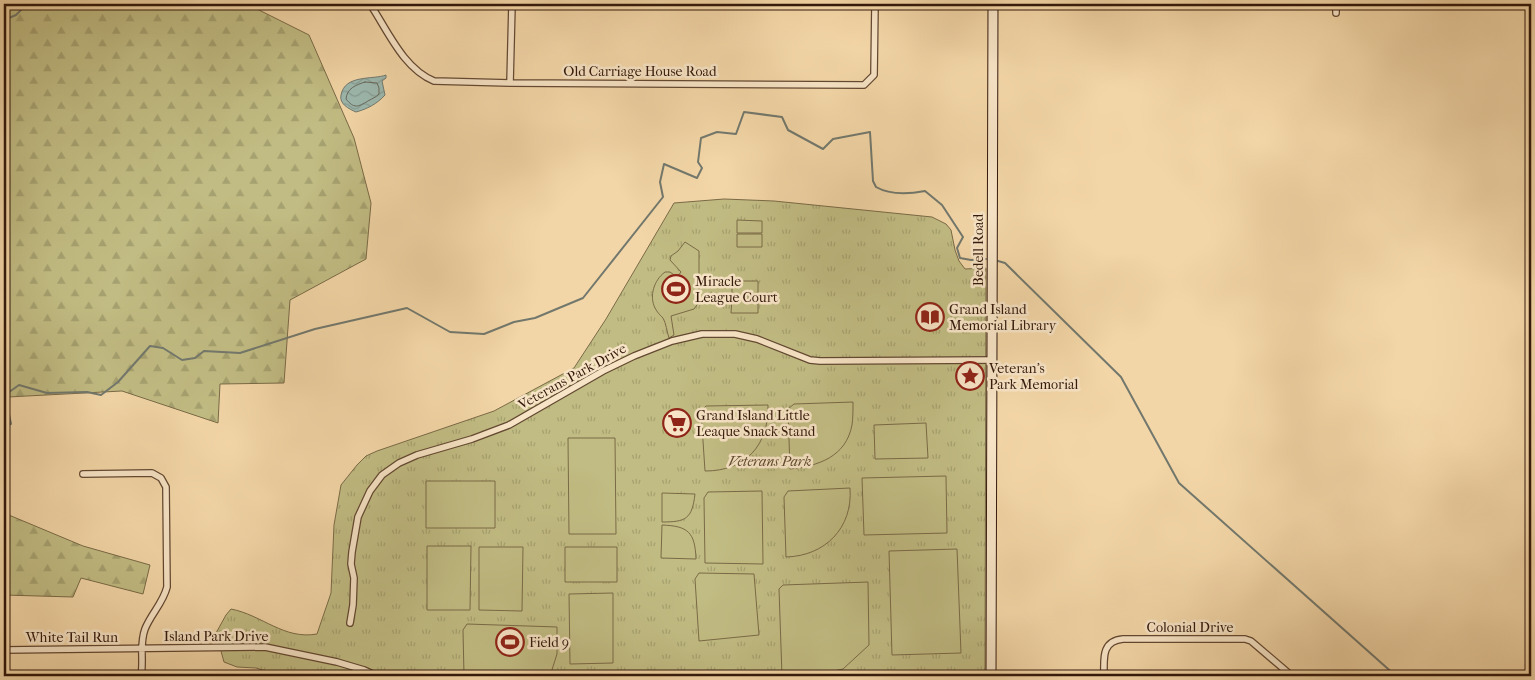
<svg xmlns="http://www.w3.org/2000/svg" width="1535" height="680" viewBox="0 0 1535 680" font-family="'IM FELL French Canon',serif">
  <defs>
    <pattern id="forest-firs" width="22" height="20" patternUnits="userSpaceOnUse" patternTransform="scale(1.25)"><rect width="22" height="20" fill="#c1bc83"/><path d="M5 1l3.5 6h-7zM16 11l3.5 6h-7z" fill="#a6a170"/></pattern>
    <pattern id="park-tufts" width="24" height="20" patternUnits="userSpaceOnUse" patternTransform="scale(1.25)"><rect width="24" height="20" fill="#c1bc83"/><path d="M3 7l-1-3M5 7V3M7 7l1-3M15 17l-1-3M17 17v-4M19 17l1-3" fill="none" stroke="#a6a170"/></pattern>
    <pattern id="water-waves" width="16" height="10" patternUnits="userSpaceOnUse" patternTransform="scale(1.25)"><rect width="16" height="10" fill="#9cb8ae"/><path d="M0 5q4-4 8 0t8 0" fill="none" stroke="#879d94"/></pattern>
  </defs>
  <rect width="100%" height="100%" fill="#f3d6a7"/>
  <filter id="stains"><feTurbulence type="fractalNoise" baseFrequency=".004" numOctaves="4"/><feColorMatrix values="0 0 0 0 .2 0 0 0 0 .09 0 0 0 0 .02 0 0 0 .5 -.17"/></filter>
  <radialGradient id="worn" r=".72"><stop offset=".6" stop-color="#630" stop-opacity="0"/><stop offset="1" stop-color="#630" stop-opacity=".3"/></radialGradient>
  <path fill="url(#forest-firs)" stroke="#7a6a47" d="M4,4H247L309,35L354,138L371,203L366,259L290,300L284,383L220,384L218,423L122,391L8,397L4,428Z
    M4,513L83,546L150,565L143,594L81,578L73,597L4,595Z"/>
  <path fill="url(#park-tufts)" stroke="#7a6a47" d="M724,199L774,201L932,217L946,224L951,230L955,250L959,261L965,269L986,268L985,676H729L682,673L671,676H282L256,668L237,667L224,662L216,633L226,615L231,609C262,615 284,640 317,634L331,593L334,525L341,485L357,465L366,456L377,451L494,411L574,368L606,319L674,203Z"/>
  <path fill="#c1bc83" stroke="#7a6a47" d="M737,220L762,221V233H737Z
    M737,234H762V247H737Z
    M685,242L699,251V302L694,309L671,316L674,335L669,338C667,332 666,323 663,318C660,315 657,312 655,308C649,296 654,280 665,272H670L677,277L681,272L670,260L671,256L678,251Z
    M732,281H758V296H732Z
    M732,298H758V313H731Z
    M853,402C853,410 853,418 852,425C846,457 818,466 790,469L788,409L794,404Z
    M768,405C769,446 745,471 705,471L701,411L706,406Z
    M926,423L928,458L875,459L874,425Z
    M568,438H615L616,534H569Z
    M946,476L947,533L864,535L862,478Z
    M426,481H495V528H426Z
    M850,488C853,528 825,556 786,557L784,497L788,491Z
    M762,491L763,564L705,563L704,498L708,492Z
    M662,493L695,494C692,519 686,522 662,522Z
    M662,525C688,526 695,532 696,559L661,558Z
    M427,546H471L470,610H427Z
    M479,547H523L522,611L479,610Z
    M565,547H617V582H565Z
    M957,549L961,653L892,655L889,551Z
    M699,573L754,574L759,635L699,641L695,579Z
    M868,582L869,645L843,669L810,676H782L779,589L783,585Z
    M613,593V663L570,664L569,594Z
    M467,624L557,627V654L550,676H464L463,630Z"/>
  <path fill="url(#water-waves)" stroke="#72786d" d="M386,75V78L382,81L385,95C377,104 367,109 356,112C349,109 339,104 341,95C345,74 373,80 386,75Z"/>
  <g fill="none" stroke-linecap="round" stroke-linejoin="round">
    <path stroke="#68685c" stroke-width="1" d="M365,82L377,83L379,88V94C375,98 373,98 368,101C358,107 354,109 346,99C347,88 356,85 365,82Z"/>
    <path stroke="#72786d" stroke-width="2" d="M4,20L16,15L27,4
      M998,261L1005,263L1121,377L1179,483L1396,676
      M4,428L11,424L5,395L19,385L47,393L87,392L101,395L118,382L150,346L163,348L182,360L195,358L204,351L240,353L315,329L407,308L450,332L484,334L514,322L535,318L583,298L663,197L660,182L664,164L697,178L702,168L698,162L701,138L717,132L736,134L744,112L782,117L788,130L823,149L833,139L870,132L873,181L876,187C890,195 909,194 925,191L942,205L963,237L957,248L960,258L971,260L986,259"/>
    <defs>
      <path id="street" d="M370,4C388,31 403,68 434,81L510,83L864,85L874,75L875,4
        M1336,4V13
        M510,83L512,4
        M83,474L152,473L161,478L166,487L167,587C163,603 151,614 145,629C139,645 144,660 141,676
        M350,623L353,605L354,578L351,564L352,552L358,517L370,491L382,475L399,463L417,455L472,439L509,425L603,371L634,356L672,341L702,334H735L757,339L810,360L820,361L993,360
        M4,650L265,647L337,662L364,670L377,676
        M1104,676C1104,659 1101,641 1123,639H1245L1251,641L1292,676"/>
      <path id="secondary" d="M991,676L993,4"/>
    </defs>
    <use href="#street" stroke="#634832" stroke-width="8"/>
    <use href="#secondary" stroke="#33180b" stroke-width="11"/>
    <use href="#street" stroke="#f7e4c6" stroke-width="5.5"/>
    <use href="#secondary" stroke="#f7e4c6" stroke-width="9"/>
  </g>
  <defs>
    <symbol id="stadium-ring" viewBox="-11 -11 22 22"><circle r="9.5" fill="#f7e4c6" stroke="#8f2418" stroke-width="1.5"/><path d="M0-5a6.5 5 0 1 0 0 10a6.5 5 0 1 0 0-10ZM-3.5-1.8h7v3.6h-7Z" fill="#8f2418"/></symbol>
    <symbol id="library-ring" viewBox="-11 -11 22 22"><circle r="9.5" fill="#f7e4c6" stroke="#8f2418" stroke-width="1.5"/><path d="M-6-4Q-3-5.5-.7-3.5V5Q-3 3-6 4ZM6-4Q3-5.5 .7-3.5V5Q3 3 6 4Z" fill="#8f2418"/></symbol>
    <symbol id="sight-ring" viewBox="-11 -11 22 22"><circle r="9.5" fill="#f7e4c6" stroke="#8f2418" stroke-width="1.5"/><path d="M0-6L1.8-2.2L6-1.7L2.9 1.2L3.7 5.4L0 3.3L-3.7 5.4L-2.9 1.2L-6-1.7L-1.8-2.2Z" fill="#8f2418"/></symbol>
    <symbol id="supermarket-ring" viewBox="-11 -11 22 22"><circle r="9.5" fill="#f7e4c6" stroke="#8f2418" stroke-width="1.5"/><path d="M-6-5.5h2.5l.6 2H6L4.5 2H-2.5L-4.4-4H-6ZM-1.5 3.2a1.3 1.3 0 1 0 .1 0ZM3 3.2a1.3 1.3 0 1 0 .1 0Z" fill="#8f2418"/></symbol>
  </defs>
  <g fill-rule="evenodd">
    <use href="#stadium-ring" x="660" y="273" width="32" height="32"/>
    <use href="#library-ring" x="914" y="301" width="32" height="32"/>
    <use href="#sight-ring" x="954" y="360" width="32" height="32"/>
    <use href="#supermarket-ring" x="661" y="407" width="32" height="32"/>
    <use href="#stadium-ring" x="494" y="626" width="32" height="32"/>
  </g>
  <g text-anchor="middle" stroke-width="5" stroke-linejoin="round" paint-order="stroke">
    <g font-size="14" fill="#33180b" stroke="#f7e4c6">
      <text x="640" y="76">Old Carriage House Road</text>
      <text transform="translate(978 250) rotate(-90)" y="5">Bedell Road</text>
      <text transform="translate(572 376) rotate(-29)" y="5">Veterans Park Drive</text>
      <text x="1190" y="632">Colonial Drive</text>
      <text x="216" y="641">Island Park Drive</text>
      <text x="72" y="642">White Tail Run</text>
    </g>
    <g font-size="14" fill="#33180b" stroke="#f7e4c6" text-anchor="start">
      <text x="695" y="286">Miracle<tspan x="695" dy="16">League Court</tspan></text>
      <text x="949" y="314">Grand Island<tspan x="949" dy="16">Memorial Library</tspan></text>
      <text x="989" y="373">Veteran's<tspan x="989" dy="16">Park Memorial</tspan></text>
      <text x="696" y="420">Grand Island Little<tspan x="696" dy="16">Leaque Snack Stand</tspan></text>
      <text x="529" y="647">Field 9</text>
    </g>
    <g font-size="14" font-style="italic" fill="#5e492f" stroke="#f7e4c6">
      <text x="770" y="466">Veterans Park</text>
    </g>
  </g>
  <rect width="1535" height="680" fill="none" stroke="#f3d6a7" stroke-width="20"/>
  <rect x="5" y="5" width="1525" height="670" fill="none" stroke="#33180b" stroke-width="2.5"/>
  <rect x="10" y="10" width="1515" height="660" fill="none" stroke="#33180b"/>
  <rect width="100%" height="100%" filter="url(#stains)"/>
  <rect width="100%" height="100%" fill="url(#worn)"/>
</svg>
